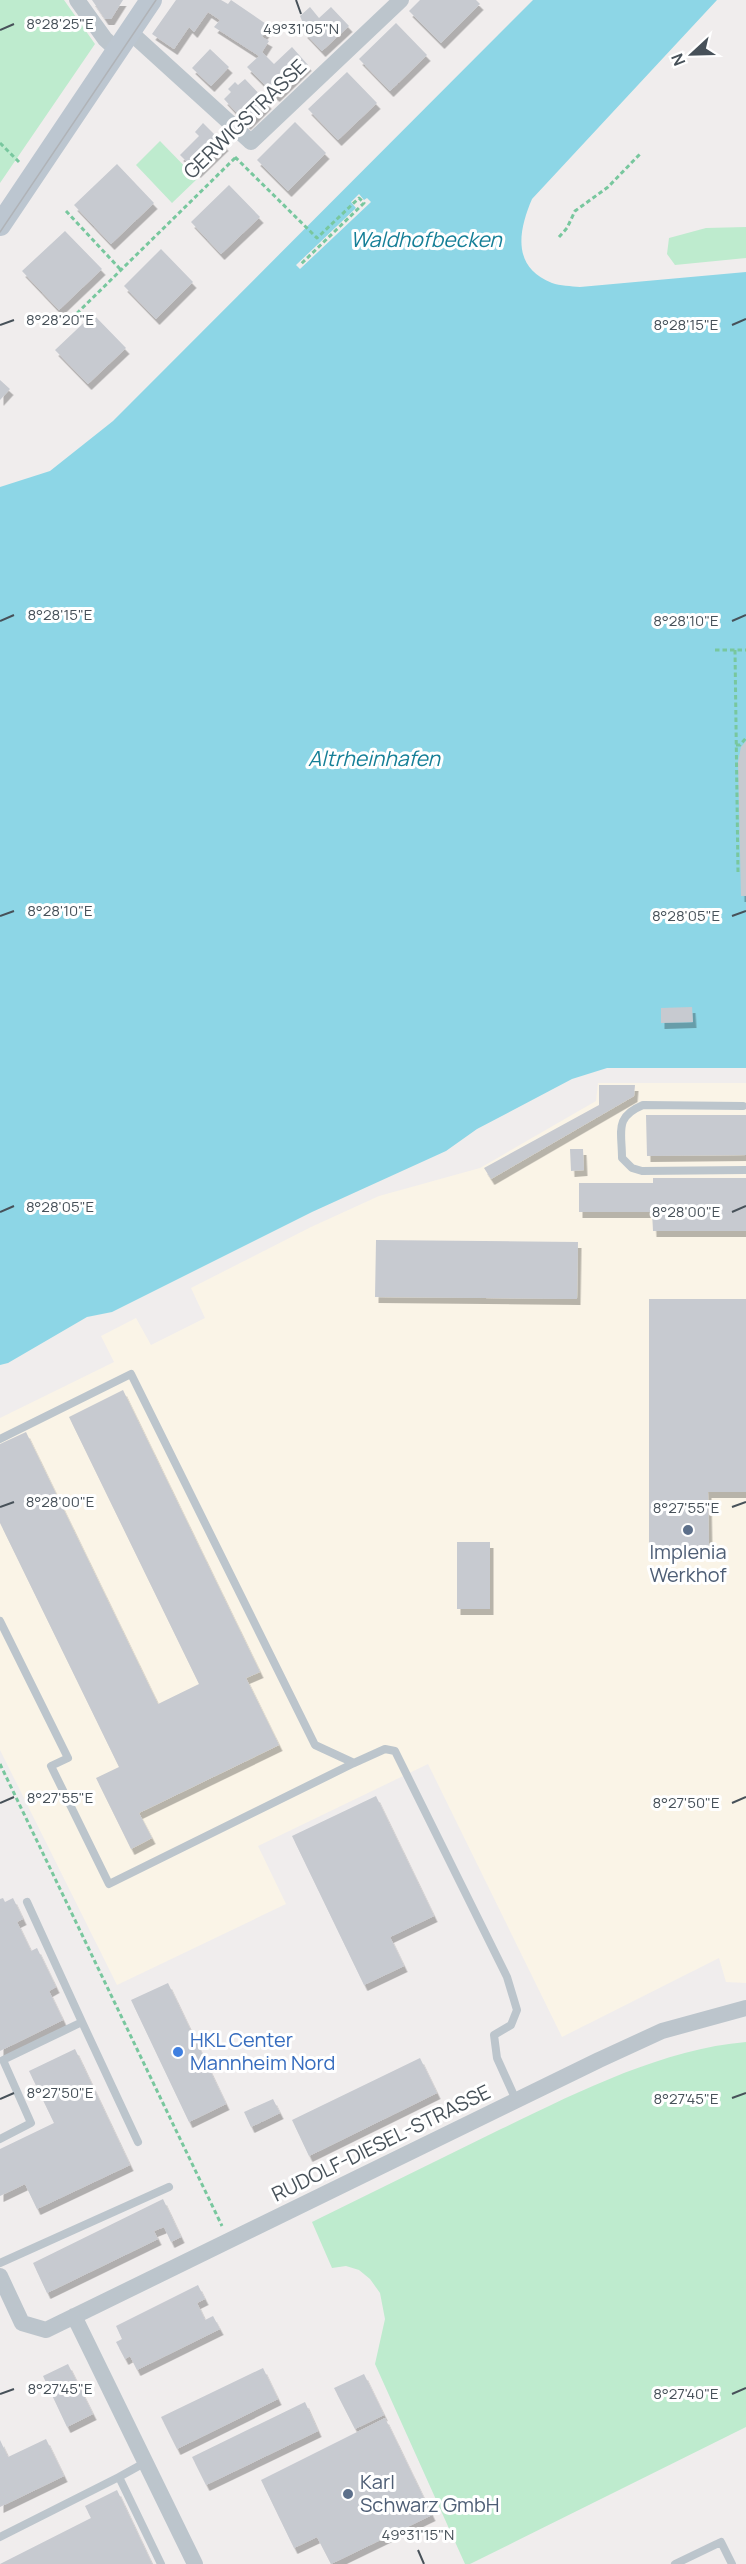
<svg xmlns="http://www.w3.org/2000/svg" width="746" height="2564" viewBox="0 0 746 2564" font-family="Manrope,sans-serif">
  <defs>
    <filter id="shadow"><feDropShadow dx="3.5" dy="6" stdDeviation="0" flood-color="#0004"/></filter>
  </defs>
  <rect width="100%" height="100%" fill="#f0eded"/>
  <path fill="#faf4e7" d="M598,1083H746V1983L726,1982L719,1958L562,2037L428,1764L258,1846L286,1904L117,1985L0,1750V1418L114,1362L101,1336L136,1318L151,1345L205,1318L191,1288L311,1227L379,1196L480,1168L596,1101Z"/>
  <path fill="#beebce" d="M0,0H64L95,44L0,183Z
    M160,141L197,179L172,203L136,165Z
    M746,227V258L675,265L667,254L669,238L706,228Z
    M746,2042V2427L470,2564H465L375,2364L385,2319L380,2293L370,2279L359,2270L346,2266L332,2268L312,2222C375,2191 438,2160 501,2129C576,2093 662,2049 746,2042Z"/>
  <path fill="#8dd6e6" d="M533,0H717L532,199C518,232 512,267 552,283C560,286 571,286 580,287L746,272V1068H607L572,1079L477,1129L446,1151L312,1212L112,1312L87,1317L8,1363L0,1365V487L50,471L113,421Z"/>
  <path fill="#f0eded" d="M359,194L364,200L367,198L371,202L300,269L296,265L356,208L351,202Z"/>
  <path fill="#c7cad0" filter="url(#shadow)" d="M92,0H123L111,19H105Z
    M176,0H221L228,4L231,0L269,26L262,37L269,41L262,52L274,64L292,47L308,65L276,96L247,67L259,56L214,27L220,20L208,12L194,32L189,27L174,49L152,34Z
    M420,0H476L480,4L441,43L409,11Z
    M310,7L319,18L331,7L349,26L322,51L304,32L306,30L300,16Z
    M396,23L427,55L390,91L359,59Z
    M210,49L229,67L211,86L192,68Z
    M347,72L377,103L338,140L308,109Z
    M245,79L268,103L247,124L224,99L231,92L228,89L235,82L238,85Z
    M295,122L326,153L288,191L257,160Z
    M203,123L225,145L197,172L180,155L199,136L195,132Z
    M117,164L154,203L111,244L74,205Z
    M229,185L260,217L221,254L191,222Z
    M65,231L102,269L59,310L22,271Z
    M161,249L193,282L156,319L124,286Z
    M93,314L126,348L88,384L55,350Z
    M0,380L10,389L0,400Z
    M746,741V896H741L738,762L741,747Z
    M692,1007L693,1022L661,1023V1008Z
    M599,1085H635L634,1096L491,1179L484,1168L599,1105Z
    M646,1115H746V1155L647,1156Z
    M570,1149H583L584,1170L571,1171Z
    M653,1178H746V1231H653L652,1212H579V1183H653Z
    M376,1240L578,1242L577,1299L375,1297Z
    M649,1299H746V1492H708L709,1549H649Z
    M123,1390L260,1672L246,1678L279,1745L139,1813L152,1838L131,1849L96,1778L119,1767L0,1523V1444L26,1432L158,1704L199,1684L69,1417Z
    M457,1542H490V1609H457Z
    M376,1796L434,1916L390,1937L404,1966L364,1985L292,1836Z
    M3,1898L5,1902L13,1898L23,1919L17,1922L31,1951L37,1948L56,1987L49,1991L63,2020L0,2051V1899Z
    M168,1983L226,2104L189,2122L131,2000Z
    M75,2049L130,2165L37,2209L25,2184L0,2196V2149L54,2123L29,2071Z
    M420,2058L437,2093L309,2156L292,2120Z
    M273,2099L280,2113L251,2127L244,2112Z
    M163,2199L181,2237L171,2242L164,2227L154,2231L158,2239L47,2293L33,2263Z
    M198,2285L205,2299L197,2303L205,2320L213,2316L220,2329L137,2370L130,2356L125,2359L116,2342L122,2339L116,2326Z
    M68,2364L93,2414L67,2427L43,2376Z
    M263,2368L278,2399L177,2449L161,2417Z
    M364,2374L384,2415L355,2429L334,2388Z
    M305,2402L318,2431L206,2485L192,2457Z
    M385,2418L432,2515L331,2564L317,2537L294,2548L261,2480Z
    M46,2439L64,2476L0,2507V2440L8,2457Z
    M117,2490L152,2564H0L91,2518L85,2506Z"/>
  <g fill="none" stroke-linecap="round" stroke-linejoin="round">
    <path stroke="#78c79e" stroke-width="3" stroke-dasharray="4.5 3" stroke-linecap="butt" d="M0,143L19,162
      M235,157L317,238L359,198L364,203L301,264
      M66,211L121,270
      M559,237L567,228L575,211L608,187L640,154
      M66,324L235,158
      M715,650H746
      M735,650L738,873
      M736,745H740L746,738
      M0,1764L222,2226"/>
    <path stroke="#bcc5cc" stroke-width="8" d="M743,1106L643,1105C614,1117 622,1131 622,1158L632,1168L642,1171L746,1170
      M0,1439L131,1374L315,1745L354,1763
      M0,1621L68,1758L51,1766L109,1884L354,1763L385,1749L395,1751L507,1977L517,2010L511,2025L494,2035L497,2058L516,2100
      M27,1902L82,2022
      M0,2139L31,2123L3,2060L82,2022L138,2142
      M0,2263L169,2187
      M146,2462L119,2477L161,2564
      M0,2537L119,2477
      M675,2564L721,2542L732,2564"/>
    <path stroke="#bcc5cc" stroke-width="16" d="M77,0L105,39L117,50
      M130,32L251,142L401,0
      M0,2276L22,2323L46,2330L599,2060L662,2031L746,2008
      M74,2316L195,2564"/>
    <path stroke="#bcc6d0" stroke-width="22" d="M0,225L151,0"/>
    <path stroke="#b0b3b7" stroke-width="1.5" d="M0,232L156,0"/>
  </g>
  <path fill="none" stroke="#475159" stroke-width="2" d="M296,0L301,14M0,30L14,24M0,325L14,320M732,325L746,319M0,621L14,615M732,621L746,615M0,916L14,911M732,916L746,911M0,1212L14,1206M732,1212L746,1206M0,1507L14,1502M732,1507L746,1502M0,1803L14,1797M732,1803L746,1797M732,2098L746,2093M0,2099L14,2093M0,2394L14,2389M732,2394L746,2388M418,2550L424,2564"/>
  <g fill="#5c6f8a" stroke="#fff" stroke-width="2">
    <circle cx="688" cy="1530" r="6"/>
    <circle cx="348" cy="2494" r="6"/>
  </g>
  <circle fill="#3f7fe0" stroke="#fff" stroke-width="2" cx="178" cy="2052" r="6"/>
  <g text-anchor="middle" stroke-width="6" stroke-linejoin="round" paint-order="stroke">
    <g font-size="20" fill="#475159" stroke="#fff">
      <text transform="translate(245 119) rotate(-44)" y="7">GERWIGSTRASSE</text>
      <text transform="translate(381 2143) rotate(-26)" y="7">RUDOLF-DIESEL-STRASSE</text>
    </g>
    <g font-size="20" fill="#4e5e75" stroke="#fff">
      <text x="688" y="1559">Implenia<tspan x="688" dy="23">Werkhof</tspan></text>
      <text x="360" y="2489" text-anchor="start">Karl<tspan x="360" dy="23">Schwarz GmbH</tspan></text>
    </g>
    <g font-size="20" fill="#366cbe" stroke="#fff" text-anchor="start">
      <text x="190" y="2047">HKL Center<tspan x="190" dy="23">Mannheim Nord</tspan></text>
    </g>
    <g font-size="21" font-style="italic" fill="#157f97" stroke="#fff">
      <text x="426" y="247">Waldhofbecken</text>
      <text x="374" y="766">Altrheinhafen</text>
    </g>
  </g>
  <g font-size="15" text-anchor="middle" fill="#475159" stroke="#fff" stroke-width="6" stroke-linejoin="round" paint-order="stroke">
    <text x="60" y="29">8°28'25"E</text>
    <text x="301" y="34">49°31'05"N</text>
    <text x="60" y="325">8°28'20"E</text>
    <text x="686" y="330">8°28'15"E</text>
    <text x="60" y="620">8°28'15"E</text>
    <text x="686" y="626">8°28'10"E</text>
    <text x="60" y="916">8°28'10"E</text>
    <text x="686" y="921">8°28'05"E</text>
    <text x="60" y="1212">8°28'05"E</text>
    <text x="686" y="1217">8°28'00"E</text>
    <text x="60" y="1507">8°28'00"E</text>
    <text x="686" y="1513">8°27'55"E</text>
    <text x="60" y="1803">8°27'55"E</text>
    <text x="686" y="1808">8°27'50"E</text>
    <text x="60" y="2098">8°27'50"E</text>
    <text x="686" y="2104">8°27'45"E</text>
    <text x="60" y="2394">8°27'45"E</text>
    <text x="686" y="2399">8°27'40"E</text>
    <text x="418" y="2540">49°31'15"N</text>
  </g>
  <g transform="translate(692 54) rotate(248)" stroke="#ffffff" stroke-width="4.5" paint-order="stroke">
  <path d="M0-4.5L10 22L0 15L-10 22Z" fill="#475159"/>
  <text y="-9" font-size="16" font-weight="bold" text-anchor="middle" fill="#475159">N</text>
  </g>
</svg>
